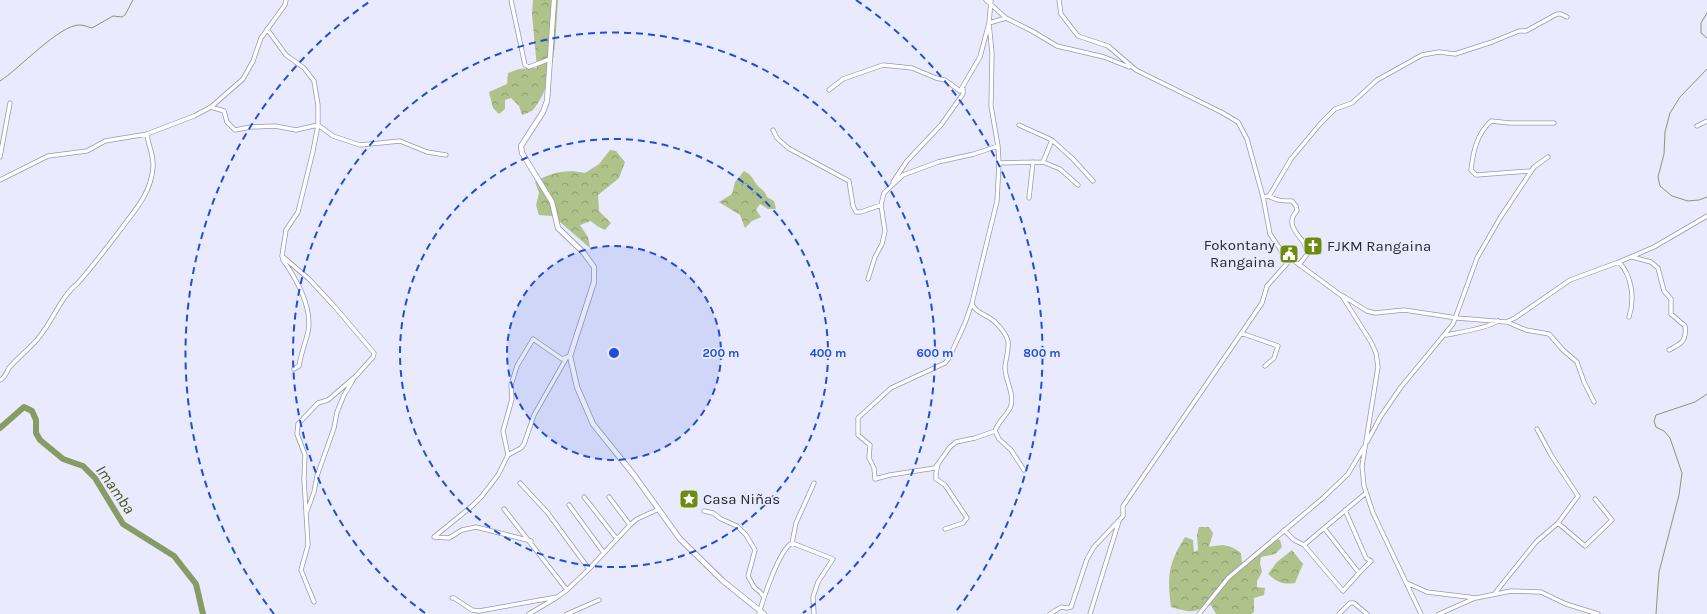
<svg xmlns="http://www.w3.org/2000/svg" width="1707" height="614" viewBox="0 0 1707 614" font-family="Karla,sans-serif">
  <defs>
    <pattern id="forest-crowns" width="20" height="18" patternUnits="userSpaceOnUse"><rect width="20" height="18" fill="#aec289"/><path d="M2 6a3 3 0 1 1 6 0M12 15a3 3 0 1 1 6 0" fill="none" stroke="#8e9e71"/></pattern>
  </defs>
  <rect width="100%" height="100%" fill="#e9eafd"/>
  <path fill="url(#forest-crowns)" d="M533,0H558C555,36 557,80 533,110C530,112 525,114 522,115L519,106L511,98L505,100V109L499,114L493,108L489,92L507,84L508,73L519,69L537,68L532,14Z
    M610,150L616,151L625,162L619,178L598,195L599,211L611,223L605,230L597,226L591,221L580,225L588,237L590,248L553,216L539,215L536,205L539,193L535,182C552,172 566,169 585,173L599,164Z
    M744,171C752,175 752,178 757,185C761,190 765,190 767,197L774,201L776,209H768L760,204L756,210L761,217L752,221L745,228L740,215L719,202L732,194L735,182Z
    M1199,527H1209L1213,533L1209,547C1223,544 1229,544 1241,553L1242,563L1272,538L1280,540L1282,547L1275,554L1261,557L1260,563L1262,572L1257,581V587L1265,588L1264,595L1254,598V612L1251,614H1216L1211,605C1189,612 1196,614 1171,607C1167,576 1168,564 1185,537L1193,540L1194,552L1198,550L1197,535Z
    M1292,550L1303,564L1295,583C1283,585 1277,582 1268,574L1277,562Z"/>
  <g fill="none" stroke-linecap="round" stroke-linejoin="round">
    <path stroke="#879b64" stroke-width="1" d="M1707,13L1701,23V33L1707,38
      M1707,69L1680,97L1670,113L1665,132L1664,154L1658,177L1660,186L1672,196L1688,201L1699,200L1707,197
      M0,81C18,70 60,24 80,25C84,25 88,27 92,28L113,16L122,17L125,15L133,0
      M1656,614L1659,572L1679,495L1682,473L1670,438L1664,431L1656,427L1654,421L1656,415L1695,402L1707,394"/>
    <path stroke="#879b64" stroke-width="6" d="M0,428L24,407L32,411L36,420V433L40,440L63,459L83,466L95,478L123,524L174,556L196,584L203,614"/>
    <defs>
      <path id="minor" d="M511,0L525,65L529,67L550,59
        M986,0L1006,18L1032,31L1057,46L1104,57L1129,67
        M1059,0L1061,14L1078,36L1108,46L1136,70L1221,112L1238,122L1247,139L1263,197L1270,234L1282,252L1342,296L1371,342L1376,353L1378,367L1362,466L1364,486L1373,513L1421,614
        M267,29L286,55L304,68L314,81L318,105V125L313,151L298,212L286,230L282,256L283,260C296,278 313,308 308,332C305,344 301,354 299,366L294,369
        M829,90L843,79L883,65L912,68L936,78L945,80L960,91L980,57L989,23L1006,18
        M211,107L224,111L227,122L235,130L251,127L275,126L296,130L318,125L333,136L360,145L400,141L427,152L446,155
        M1019,125L1052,140
        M1697,126L1707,121
        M773,130L777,138L788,148L849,181L853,206L856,212H861L881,205
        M0,157L10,103
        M1043,162L1052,140L1073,159L1093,181
        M999,163L1043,162L1060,169L1078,185
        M1531,171L1476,175L1471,170C1473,151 1477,134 1491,121L1510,123H1554
        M0,180L48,156L87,151L105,141L147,134L194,116L211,107L243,79L253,61L261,38L285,5L286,0
        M893,182L907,161L941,125L963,94V88
        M1269,196C1276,201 1284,201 1292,201L1296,206L1297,211C1285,223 1297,233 1304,243C1305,246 1306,250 1308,253L1299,265
        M1263,197L1269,196L1291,159L1320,124L1335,109L1352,103L1377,80L1422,55L1439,52L1455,54L1492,42L1519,31H1526L1557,14H1561L1567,17
        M1029,198L1033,162
        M282,256L309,279L335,307L374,353L373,357L356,376L328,400L318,403L298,424L297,434L305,455L304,479L308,545L301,570L314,602
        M1632,257L1651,262L1658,268L1664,291L1671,299V314L1685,326C1687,341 1681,344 1669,350
        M1619,262C1632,276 1635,299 1629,317
        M868,279L875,257L882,244L885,231L881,205L884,193L903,175L938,162L974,154L998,146
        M1343,296L1367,311L1375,313L1404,310L1457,318L1506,322L1515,318L1570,280L1619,262L1654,247L1707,216
        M972,303L965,323L949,358L945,363L891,388L858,418V435L870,445L869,458L874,468L875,479L890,475L935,468L950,447L956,442L975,438L995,431C998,422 1006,416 1010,408C1016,395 1004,379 1005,366C1006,358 1009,350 1008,341C1006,334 1002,329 996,323C989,315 974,313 972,303L997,201L999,163L998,146L991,106L992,53L989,23L991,0
        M1507,322L1526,330L1549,334L1563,350L1577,362L1584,382L1594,402
        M1241,333L1278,346L1274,358L1265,366
        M1446,335C1460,332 1486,329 1498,321
        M0,380C5,378 6,373 9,368C18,357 31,348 40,336C53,320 62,295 78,283C92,267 105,250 118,233C133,212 151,195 153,167C154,155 148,145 147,134
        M995,431L999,439L1011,450L1024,470
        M1367,442L1381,416L1401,387L1453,324L1477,258L1500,218L1534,167L1548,157
        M508,455L521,448L524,444L534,415L567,357
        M938,464L936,473V479L945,485L967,518L963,523L945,529
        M520,483L547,512L589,569
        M584,497L617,539
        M609,497L630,525
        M569,505L604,553
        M504,509L567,590
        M1345,510L1366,558L1371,561L1359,573
        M307,511L314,492L317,476L334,428L337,412L344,395L353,380
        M704,511L713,513L721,519L737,526L746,535L755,550L748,576L754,587L760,592L764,597
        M1558,523L1585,546L1612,520L1595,499
        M1324,528L1359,573L1343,591L1304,545L1366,493
        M1284,530L1294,540L1304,545
        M531,541L476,527L462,530L449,538L434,537L472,506L482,496L498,475L508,455L503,431L512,399L511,385L517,366L533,339L562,359L570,356
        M792,543L833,559L818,582L813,597L814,614
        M1407,583L1427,592L1476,598L1511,591L1541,592L1566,604L1598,614
        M1495,593L1536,542L1558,523L1578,496L1551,455L1537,429
        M452,598H454L472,610L479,611L557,597
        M529,614L556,598L567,590L589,569L630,525L637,519L659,509
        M567,614L599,600
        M759,614C763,599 779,550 792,543L796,523L814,483
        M1050,614L1061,607L1067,608L1071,607L1087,559L1094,547L1123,516V506L1262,303L1267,286L1291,259
        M1090,614L1119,521
        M1199,614L1228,578L1323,498L1348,474L1364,447
        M1339,614L1350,603H1354L1367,614
        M1439,614L1475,598"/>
      <path id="tertiary" d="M554,0L547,101L543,112L521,146L522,153L552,202L558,228L583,252L594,267V282L570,356L577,387L593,424L634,475L680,539L723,581L764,614"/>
    </defs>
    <use href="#minor" stroke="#9899af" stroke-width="5"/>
    <use href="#tertiary" stroke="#9899af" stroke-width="6"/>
    <use href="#minor" stroke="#fff" stroke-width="3.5"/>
    <use href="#tertiary" stroke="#fff" stroke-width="4.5"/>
  </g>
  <circle cx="614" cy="353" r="107" fill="#1d4ed8" fill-opacity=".12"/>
  <g fill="none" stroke="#1d4ed8" stroke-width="2" stroke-dasharray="7 5">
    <circle cx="614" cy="353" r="107"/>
    <circle cx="614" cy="353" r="214"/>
    <path d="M425 613A321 321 0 1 1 803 613"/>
    <path d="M274 614A428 428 0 0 1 372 0M856 0A428 428 0 0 1 954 614"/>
  </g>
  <defs>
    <symbol id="church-square" viewBox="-11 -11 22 22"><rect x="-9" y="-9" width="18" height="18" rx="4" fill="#6d8c0e" stroke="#e9eafd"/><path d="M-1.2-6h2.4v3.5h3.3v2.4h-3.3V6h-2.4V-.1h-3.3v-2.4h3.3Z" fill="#fff"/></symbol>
    <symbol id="civic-square" viewBox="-11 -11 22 22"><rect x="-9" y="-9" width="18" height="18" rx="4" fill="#6d8c0e" stroke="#e9eafd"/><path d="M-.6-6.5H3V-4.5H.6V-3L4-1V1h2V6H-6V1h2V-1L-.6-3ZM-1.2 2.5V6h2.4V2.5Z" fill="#fff"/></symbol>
    <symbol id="sight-square" viewBox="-11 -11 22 22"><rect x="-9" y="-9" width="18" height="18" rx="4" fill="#6d8c0e" stroke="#e9eafd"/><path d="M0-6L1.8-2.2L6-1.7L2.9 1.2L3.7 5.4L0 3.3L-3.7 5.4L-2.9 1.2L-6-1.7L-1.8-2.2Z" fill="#fff"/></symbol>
  </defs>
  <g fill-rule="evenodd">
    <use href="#church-square" x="1302" y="235" width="22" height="22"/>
    <use href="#civic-square" x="1278" y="243" width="22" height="22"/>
    <use href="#sight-square" x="678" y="488" width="22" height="22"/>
  </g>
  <g text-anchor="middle" stroke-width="3.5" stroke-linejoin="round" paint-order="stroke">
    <g font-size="15" fill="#292932" stroke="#e9eafd" text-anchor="start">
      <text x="1275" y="250" text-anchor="end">Fokontany<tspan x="1275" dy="17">Rangaina</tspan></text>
      <text x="1327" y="251">FJKM Rangaina</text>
      <text x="703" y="504">Casa Niñas</text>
    </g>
    <g font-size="16" font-style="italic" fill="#445619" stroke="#e9eafd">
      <text transform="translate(116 489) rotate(55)" y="6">Imamba</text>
    </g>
  </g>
  <circle cx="614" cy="353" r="6" fill="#1d4ed8" stroke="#e9eafd" stroke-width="2"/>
  <g font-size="12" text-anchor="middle" font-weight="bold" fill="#1d4ed8" stroke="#e9eafd" stroke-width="3.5" stroke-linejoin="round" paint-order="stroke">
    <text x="721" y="357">200 m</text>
    <text x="828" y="357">400 m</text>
    <text x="935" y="357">600 m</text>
    <text x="1042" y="357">800 m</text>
  </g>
</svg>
